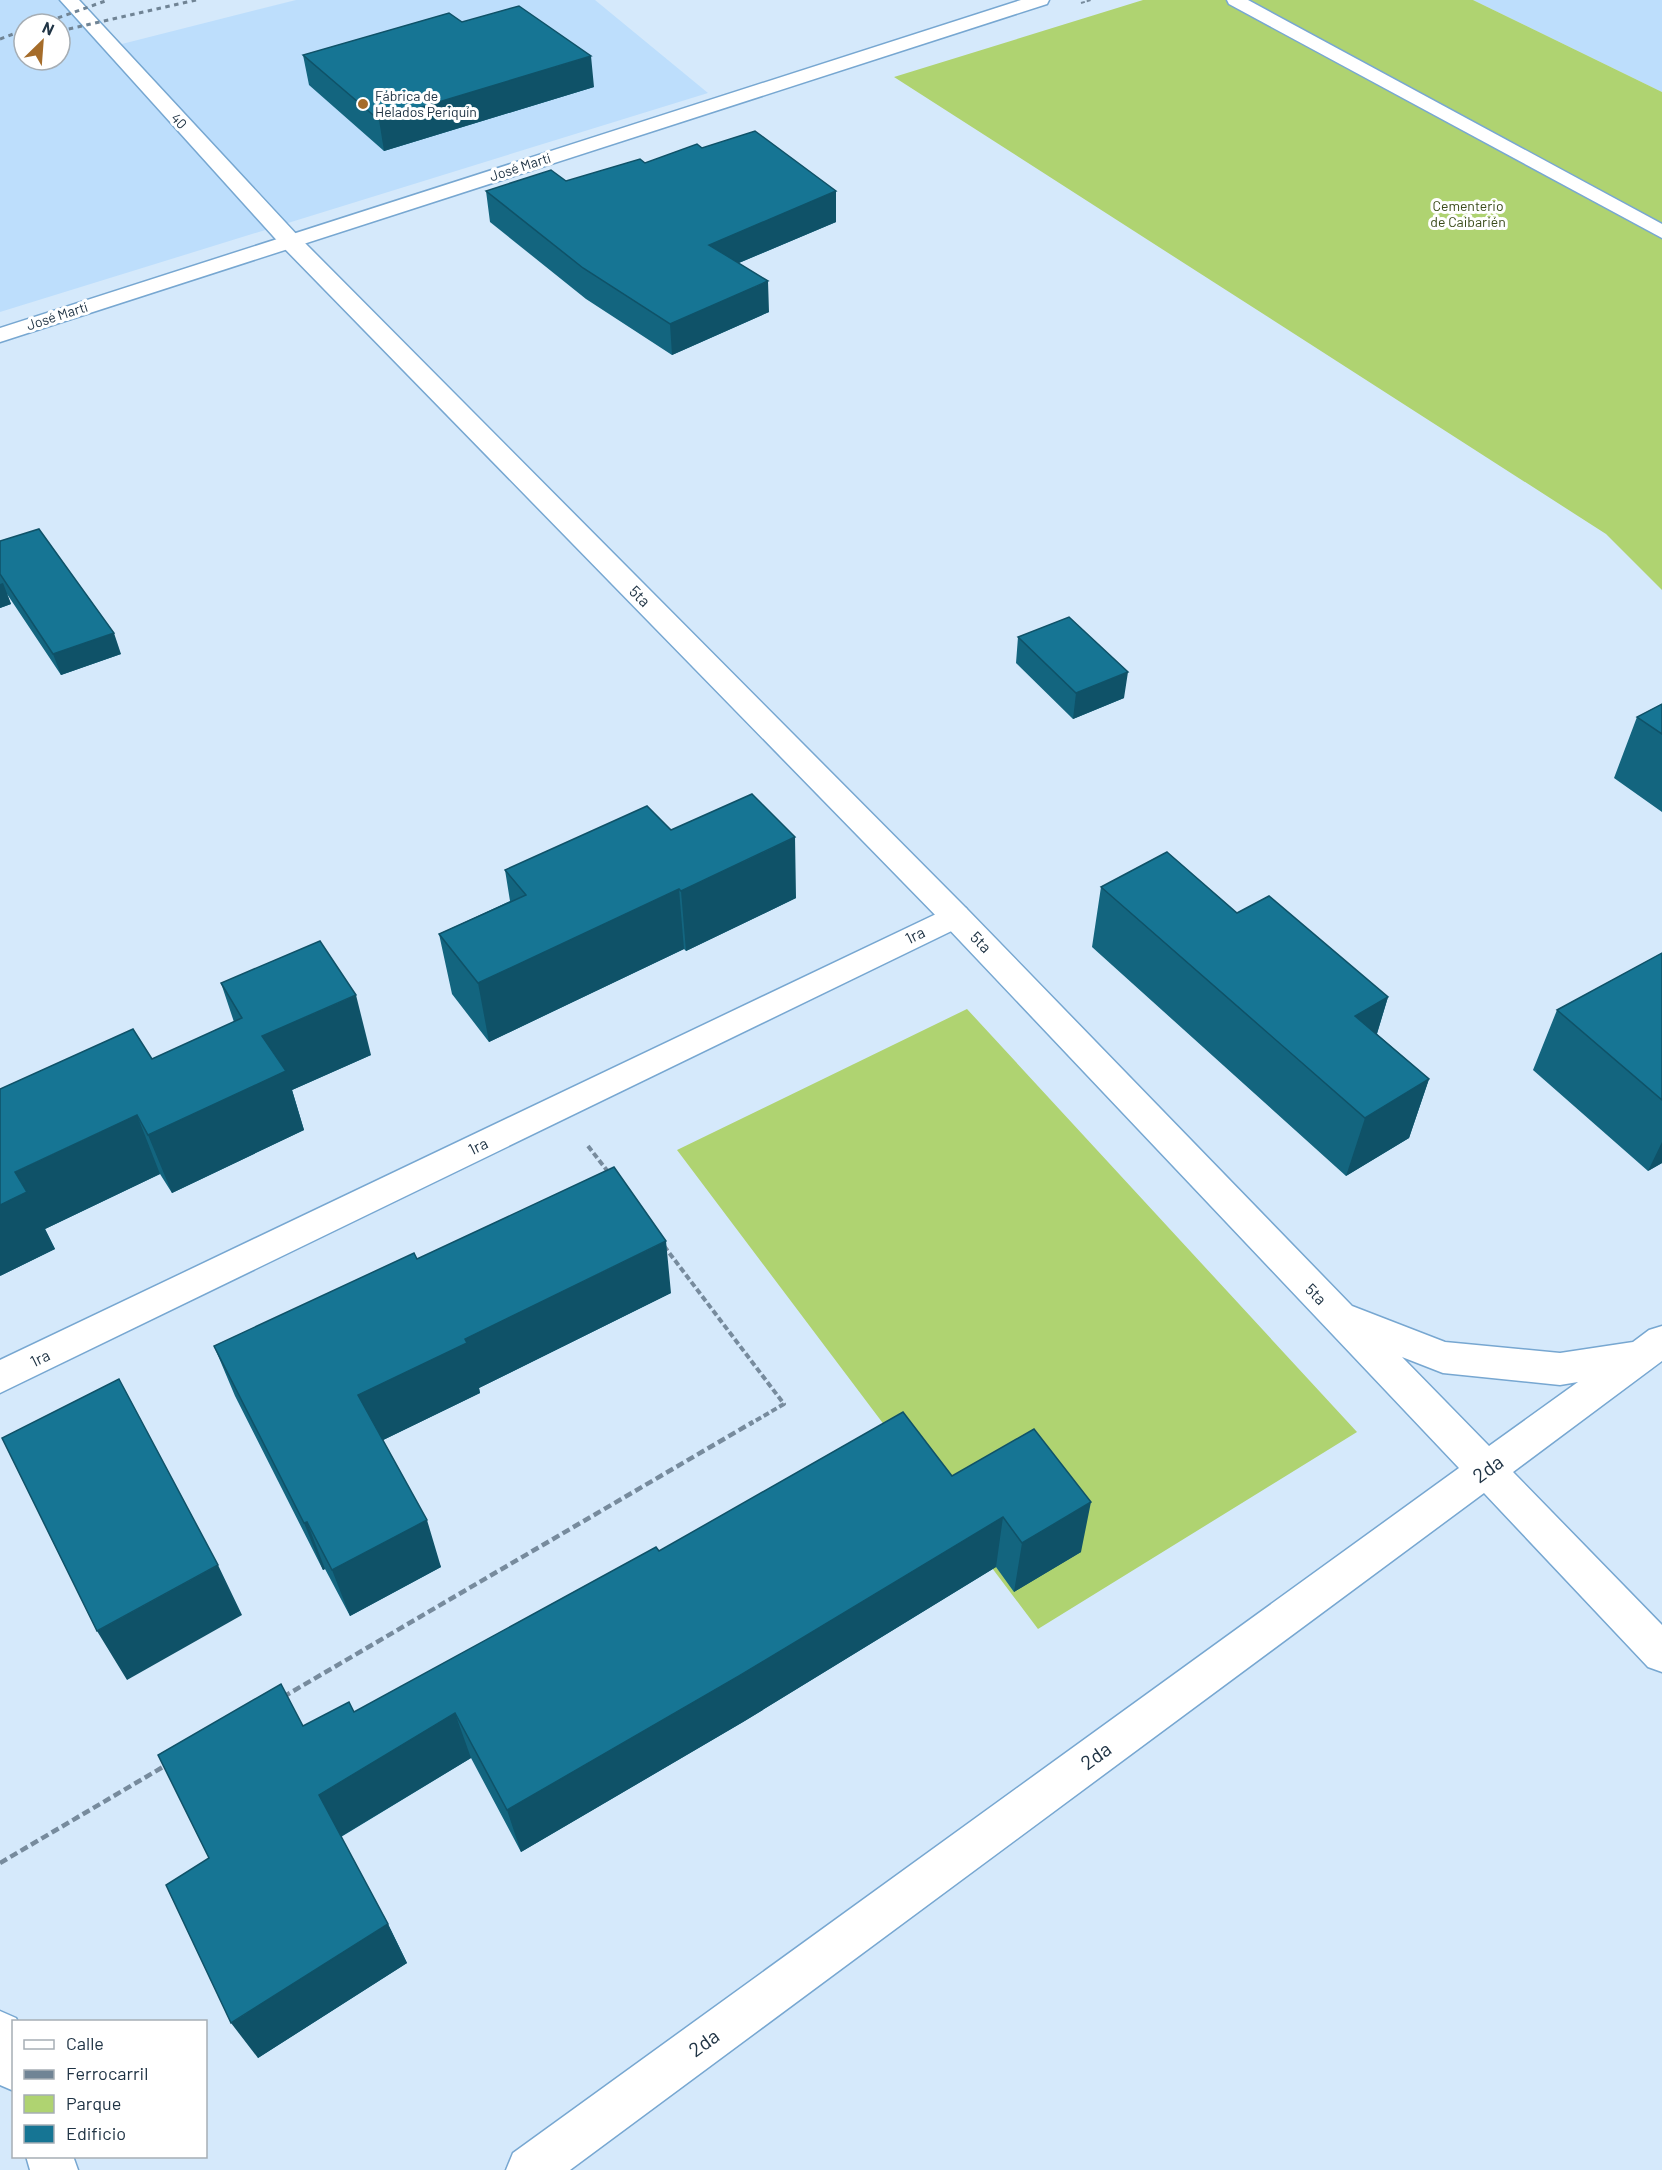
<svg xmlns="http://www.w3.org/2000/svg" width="1662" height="2170" viewBox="0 0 1662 2170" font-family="Barlow,sans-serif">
  <rect width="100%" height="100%" fill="#d5e9fb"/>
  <path fill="#bddefc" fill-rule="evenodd" d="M0,0H63L106,48L296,0H595L708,93L0,312ZM24,24H60V60H24Z
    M1473,0H1662V92Z"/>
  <path fill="#afd371" d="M1143,0H1473L1662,92V590L1606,534L894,77Z
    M967,1009L1357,1432L1038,1629L677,1150Z"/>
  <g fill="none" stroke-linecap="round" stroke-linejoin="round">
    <defs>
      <path id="service" d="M1227,0H1248L1662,224V238L1229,4Z"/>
      <path id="minor" d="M955,905L966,908L970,916L966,924L0,1393V1360Z
        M0,2011L16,2018L18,2022H14V2091L0,2085Z
        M26,2156H73L78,2170H30Z"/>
      <path id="tertiary" d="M60,0H79L298,236L966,908L1352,1306L1445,1342L1560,1353L1633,1342L1649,1330L1662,1326V1361L1513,1472L1662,1625V1672L1648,1667L1484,1493L570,2170H506L513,2153L1459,1468L944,924L282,246ZM1402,1357L1443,1373L1560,1385L1578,1382L1489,1446Z"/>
      <path id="primary" d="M1021,0H1049L1047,4L0,342V328Z"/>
    </defs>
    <use href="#service" stroke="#77a7d1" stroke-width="3"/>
    <use href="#minor" stroke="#77a7d1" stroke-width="3"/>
    <use href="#tertiary" stroke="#77a7d1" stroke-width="3"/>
    <use href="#primary" stroke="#77a7d1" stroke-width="3"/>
    <path stroke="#778b9d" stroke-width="2" stroke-dasharray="4 2" stroke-linecap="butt" d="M1081,3L1091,0"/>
    <path stroke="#778b9d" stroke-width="4" stroke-dasharray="6 3" stroke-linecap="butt" d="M588,1146L609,1173
      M664,1246L784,1404L750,1424"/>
    <path stroke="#778b9d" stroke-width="4.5" stroke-dasharray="8 4" stroke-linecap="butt" d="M283,1697L753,1422
      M0,1863L168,1764"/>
    <use href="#service" fill="#fff" fill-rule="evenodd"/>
    <use href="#minor" fill="#fff" fill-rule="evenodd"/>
    <use href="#tertiary" fill="#fff" fill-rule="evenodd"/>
    <use href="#primary" fill="#fff" fill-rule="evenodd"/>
    <path stroke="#708495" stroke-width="3" stroke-dasharray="4.5 4.5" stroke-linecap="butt" d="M41,24L108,0
      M60,31L196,0
      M0,39L24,30"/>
  </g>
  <path fill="#13657f" d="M462,22L594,87L384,151L309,85L303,55Z
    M702,148L836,191V222L739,263L769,312L672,355L586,299L490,222L486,191L566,181L645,163Z
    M0,541L121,654L61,675L7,594L11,604L0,608Z
    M1018,637L1124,698L1073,719L1016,663Z
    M1662,704V812L1614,778L1637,717Z
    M671,830L796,898L686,951L684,949L489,1042L452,994L439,934L510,901L505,870Z
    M1101,887L1237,913L1388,997L1377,1034L1429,1079L1409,1138L1346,1176L1092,947Z
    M1662,953V1163L1648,1171L1533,1070L1557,1010Z
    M221,983L371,1055L292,1090L304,1130L172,1193L160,1174L45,1229L55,1249L0,1276L152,1059L234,1022Z
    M417,1259L671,1293L479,1388L480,1393L383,1440L441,1567L350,1616L325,1569L323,1570L235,1396L214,1346Z
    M952,1476L1081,1552L1014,1592L996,1567L743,1722L521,1852L471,1758L341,1837L388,1924L407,1963L258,2058L209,1858L303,1726L354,1712L659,1551Z"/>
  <path fill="#0f5268" d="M591,56L594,87L384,151L379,120Z
    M836,191V222L710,275L709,245Z
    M768,281L769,312L672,355L670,324Z
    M3,583L11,604L0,608V584Z
    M114,633L121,654L61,675L53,654Z
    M1128,672L1124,698L1073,719L1076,693Z
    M795,837L796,898L686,951L681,891Z
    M679,889L684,949L489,1042L478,983Z
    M356,995L371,1055L292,1090L304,1130L172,1193L148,1135L262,1036Z
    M1388,997L1370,1056L1355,1016Z
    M1429,1079L1409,1138L1346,1176L1365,1118Z
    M137,1115L160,1174L45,1229L55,1249L0,1276V1205L15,1172Z
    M1662,1142V1163L1648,1171Z
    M666,1241L671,1293L479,1388L480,1393L375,1444L358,1395L465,1339Z
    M1091,1502L1081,1552L1014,1592L1022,1543Z
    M1003,1517L996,1567L743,1722L521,1852L507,1810Z
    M427,1520L441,1567L350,1616L332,1570Z
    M307,1522L325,1569L323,1570L304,1523Z
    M218,1565L242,1615L127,1680L97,1631Z
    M455,1713L471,1758L340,1837L319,1795Z
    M388,1924L407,1963L258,2058L231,2023Z"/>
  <path fill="#167594" stroke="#0f5268" stroke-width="1.5" d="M519,6L591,56L379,120L303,55L449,13L462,22Z
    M755,131L836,191L709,245L768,281L670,324L583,268L486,191L551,170L566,181L640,159L645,163L697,144L702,148Z
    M39,529L114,633L53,654L0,574V541Z
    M1069,617L1128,672L1076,693L1018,637Z
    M1662,704V734L1637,717Z
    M752,794L795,837L681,891L679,889L478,983L439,934L526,895L505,870L647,806L671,830Z
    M1167,852L1237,913L1269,896L1388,997L1355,1016L1429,1079L1365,1118L1101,887Z
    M320,941L356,995L262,1036L286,1071L148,1135L137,1115L15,1172L27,1192L0,1205V1089L133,1029L152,1059L242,1018L221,983Z
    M1662,953V1100L1557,1010Z
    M614,1167L666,1241L465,1339L467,1343L358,1395L427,1520L332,1570L307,1522L304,1523L214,1346L414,1253L417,1259Z
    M119,1379L218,1565L97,1631L2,1438Z
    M903,1412L952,1476L1034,1429L1091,1502L1022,1543L1003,1517L739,1676L507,1810L455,1713L319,1795L388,1924L231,2023L166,1885L209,1858L158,1755L281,1684L303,1726L349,1702L354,1712L656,1547L659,1551Z"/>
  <circle fill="#a56c2a" stroke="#fff" stroke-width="2" cx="363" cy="104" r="6"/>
  <g text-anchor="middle" stroke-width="6" stroke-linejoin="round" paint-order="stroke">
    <g font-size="14" fill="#203445" stroke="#fff" text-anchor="start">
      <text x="375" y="101">Fábrica de<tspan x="375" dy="16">Helados Periquín</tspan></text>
    </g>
    <g font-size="14" fill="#203445" stroke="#fff">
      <text transform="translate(179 121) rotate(47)" y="5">40</text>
      <text transform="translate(520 167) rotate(-18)" y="5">José Martí</text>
      <text transform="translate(57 316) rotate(-18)" y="5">José Martí</text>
    </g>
    <g font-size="14" fill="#394a19" stroke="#fff">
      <text x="1468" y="211">Cementerio<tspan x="1468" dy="16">de Caibarién</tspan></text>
    </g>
    <g font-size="16" fill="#203445" stroke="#fff">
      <text transform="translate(640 596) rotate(45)" y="6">5ta</text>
      <text transform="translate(915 935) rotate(-26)" y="6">1ra</text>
      <text transform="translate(981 942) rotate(46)" y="6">5ta</text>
      <text transform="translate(478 1146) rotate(-26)" y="6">1ra</text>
      <text transform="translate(1316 1294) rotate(46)" y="6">5ta</text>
      <text transform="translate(40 1358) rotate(-26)" y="6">1ra</text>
    </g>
    <g font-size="20" fill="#203445" stroke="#fff">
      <text transform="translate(1488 1469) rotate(-36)" y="7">2da</text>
      <text transform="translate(1096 1756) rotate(-36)" y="7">2da</text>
      <text transform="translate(704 2043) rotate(-36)" y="7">2da</text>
    </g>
  </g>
  <rect x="12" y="2020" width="195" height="138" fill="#ffffff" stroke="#a6aeb5" stroke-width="1.5"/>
  <rect x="24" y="2040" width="30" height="9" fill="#ffffff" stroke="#a6aeb5" stroke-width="1.5"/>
  <text x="66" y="2050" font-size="18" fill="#203445">Calle</text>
  <rect x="24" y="2070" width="30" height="9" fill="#708495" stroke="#a6aeb5" stroke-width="1.5"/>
  <text x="66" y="2080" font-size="18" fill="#203445">Ferrocarril</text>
  <rect x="24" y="2095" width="30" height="18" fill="#afd371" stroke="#a6aeb5" stroke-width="1.5"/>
  <text x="66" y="2110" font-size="18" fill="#203445">Parque</text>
  <rect x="24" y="2125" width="30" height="18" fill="#167594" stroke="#a6aeb5" stroke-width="1.5"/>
  <text x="66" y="2140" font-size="18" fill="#203445">Edificio</text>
  <g transform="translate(42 42) rotate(25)"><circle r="28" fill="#ffffff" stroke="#a6aeb5" stroke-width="1.5"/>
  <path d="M0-4.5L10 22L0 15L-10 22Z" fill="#a56c2a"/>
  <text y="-9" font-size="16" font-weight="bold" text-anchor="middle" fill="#203445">N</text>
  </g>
</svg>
